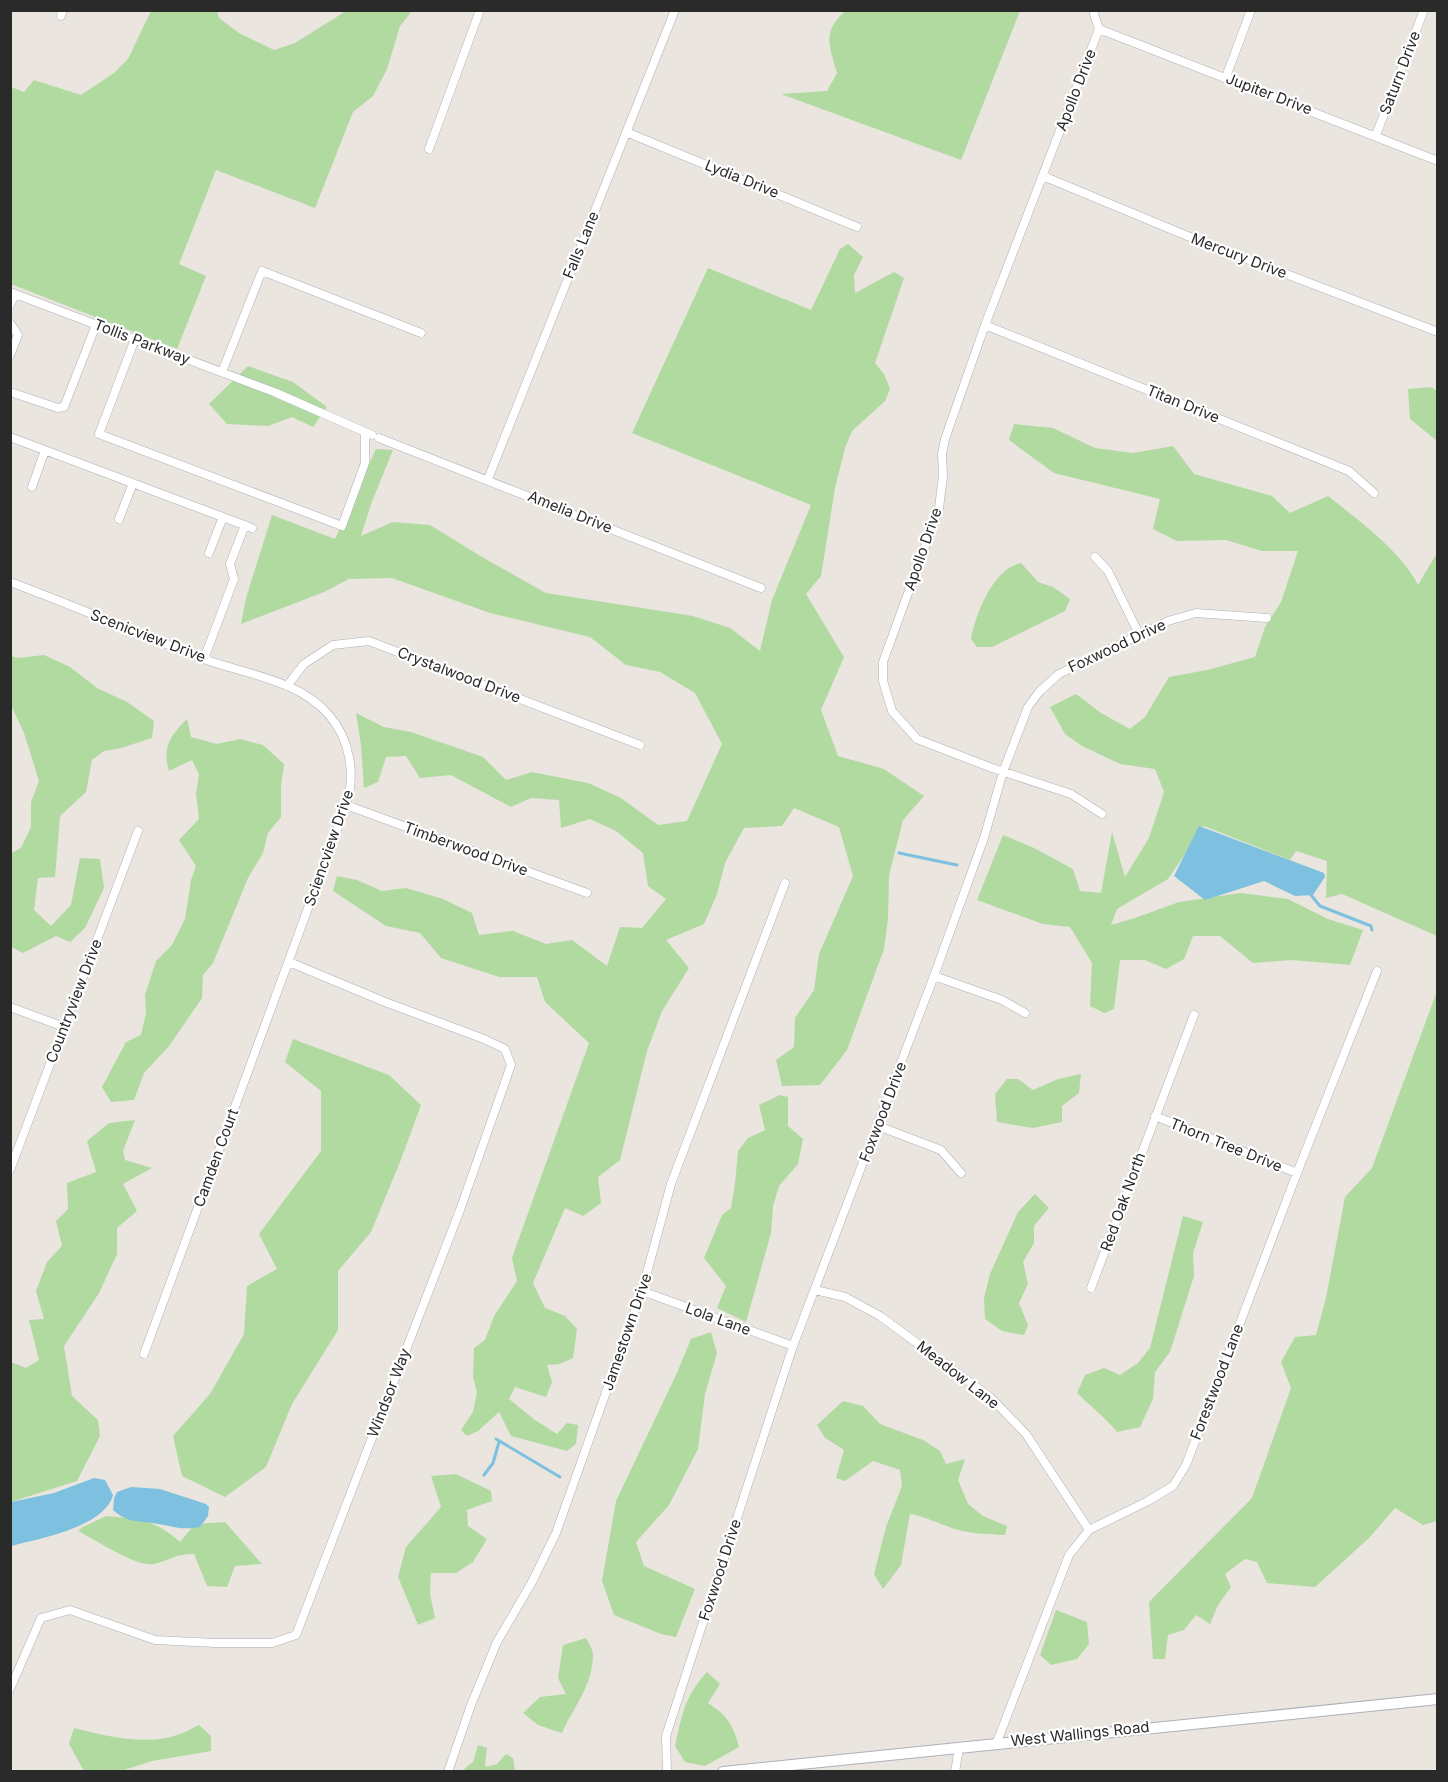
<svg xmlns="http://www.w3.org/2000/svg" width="1448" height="1782" viewBox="0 0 1448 1782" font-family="Inter,sans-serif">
  <rect width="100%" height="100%" fill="#eae5de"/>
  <path fill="#b1daa1" d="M151,11H217L219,18L239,33L274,50L295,43L346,11H412L400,26L387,69L373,96L353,112L315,208L216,170L179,264L206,276L177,349L11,284V87L24,92L34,80L81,95L114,73L128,59Z
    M845,11H1020L961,160L781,94L827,91L837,73C829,45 822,32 845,11Z
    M848,244L863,257L854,275L855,293L894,272L904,278L875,363L884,374L890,389L885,401L852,431L845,448L835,488L821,576L806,594L844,657L821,710L838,756L884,769L924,796L903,820L889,875L888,919L884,949L847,1050L820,1085L782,1086L776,1060L794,1047L795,1018L814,990L819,954L853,876L839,827L794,808L782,826L744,828L725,863L717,894L704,924L666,940L689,968L662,1011L647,1051L620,1160L598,1177L601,1203L583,1216L565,1208L533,1283L545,1308L565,1316L577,1329L573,1358L560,1364L547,1365L552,1382L546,1397L515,1387L509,1399L535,1420L557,1434L567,1423L578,1425L576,1444L567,1451L511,1436L499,1412L478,1431L467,1436L461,1430L473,1412L477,1393L473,1377L474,1348L485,1340L494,1316L517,1281L512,1258L589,1043L545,1002L537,977H499L441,958L420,933L386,926L333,891L337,876L357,880L382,891L406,888L443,899L472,913L479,935L513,931L546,944L572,940L607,966L620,927L642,928L666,899L648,886L643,853L616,831L590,819L561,828L559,800L531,798L511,807L451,775L420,778L406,756L386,757L378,782L364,788L361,745L356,713L384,727L411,732L483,757L506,780L532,772L588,783L621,798L658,825L687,821L722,744L695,693L660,672L626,665L590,637L490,613L392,578L349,579L324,592L241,624L246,598L272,515L335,539L376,449L393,450L371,504L361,536L393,522L430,525L482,557L546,593L693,616L730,628L760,651L772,600L811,505L632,433L708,268L811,310L840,249Z
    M248,366L293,382L327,407L313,427L292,417L268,426L227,424L209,404Z
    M1431,387L1437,391V441L1410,419L1408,389Z
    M1014,424L1053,428L1095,448L1133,453L1173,446L1194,474L1272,496L1290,513L1328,496C1357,519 1402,552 1418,585L1437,553V936L1342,894L1326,898L1327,861L1296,851L1290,860L1204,826L1168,879L1117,909L1111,925L1135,918L1179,902L1241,893L1288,899L1328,919L1363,930L1350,965L1291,960L1253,963L1220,936H1193L1184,959L1166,969L1145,960H1120L1114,1009L1104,1013L1090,1006L1092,963L1070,927L1043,924L977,900L1003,835L1032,847L1073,869L1080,891L1101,893L1112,832L1125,877L1149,838L1164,792L1155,769L1120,764L1082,746L1065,734L1050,707L1076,694L1101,713L1130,729L1145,717L1169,677L1207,670L1255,657L1265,627L1281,602L1298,551H1262L1226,540L1177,541L1153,529L1160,499L1054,473L1009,440Z
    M1021,563L1038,582L1053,587L1070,599L1065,611L992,647H977L971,639C976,613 993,569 1021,563Z
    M44,655L70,667L97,688L127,702L154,721L152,738L121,748L104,751L92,760L86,792L60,816L55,877L38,878L34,910L51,926L71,905L80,858L100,859L104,888L85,928L70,942L56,936L23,953L11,947V853L21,848L31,827V802L39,781L24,733L11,705V656L18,658Z
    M187,719L191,737L217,744L240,739L263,745L284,764L281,786V817L268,833L263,853L248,878L213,963L203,975L202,998L169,1046L144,1073L134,1100L111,1102L102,1087L126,1042L141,1035L146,1013L145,995L156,961L172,945L185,919L191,880L196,866L179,840L199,819L196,794L199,774L192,760L169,771C162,747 170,736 187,719Z
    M1437,991V1521L1423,1525L1395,1508L1369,1538L1315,1587L1267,1583L1257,1562L1245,1559L1225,1574L1231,1587L1218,1605L1210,1624L1196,1615L1184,1630L1168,1635L1165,1659H1153L1149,1602L1252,1498L1291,1388L1281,1362L1295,1337L1316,1335L1326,1298L1345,1197L1372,1168Z
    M293,1039L389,1075L421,1105L400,1162L371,1232L338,1271V1330L292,1404L266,1467L225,1497L182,1476L173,1436L210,1394L244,1334L247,1286L277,1269L259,1234L321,1151V1091L285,1062Z
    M1081,1074L1079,1093L1062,1106V1122L1033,1128L997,1122L995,1094L1007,1079H1018L1033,1090L1058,1079Z
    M780,1095L788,1097V1126L803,1139L798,1164L779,1186L773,1206L771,1233L746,1322L717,1308L726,1286L704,1258L722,1215L731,1208L735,1184L738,1151L748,1138L765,1130L759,1105Z
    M135,1120L123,1151L125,1160L152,1168L123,1184L137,1211L117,1228V1254L99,1293L64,1346L72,1396L98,1420L100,1436L77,1481L11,1502V1362L26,1368L39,1360L29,1320L44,1319L36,1291L47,1262L62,1246L56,1221L68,1209L67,1183L96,1172L87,1141L109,1123Z
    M1035,1194L1049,1208L1034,1226V1243L1023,1262L1028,1284L1019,1303L1028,1325L1024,1335L1002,1331L985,1319L984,1298L990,1274L1018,1212Z
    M1183,1216L1203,1222L1193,1253L1194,1276L1170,1352L1155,1372L1153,1399L1140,1427L1117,1432C1105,1417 1090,1406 1077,1393L1085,1375L1104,1368L1120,1375L1138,1363L1150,1348Z
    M711,1332L717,1353L705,1394L698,1449L669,1505L636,1542L644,1566L695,1589L676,1637L661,1634L614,1615L602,1581L616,1501L676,1375L691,1339Z
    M843,1401L863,1406L880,1424L923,1440L940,1451L946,1464L965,1459L958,1480L968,1504L983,1516L1007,1526L1005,1535C987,1534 968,1534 952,1528C937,1523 926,1517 910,1514L901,1565L883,1589L874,1574L886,1527L902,1486L900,1470L873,1461L845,1481L836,1478L844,1450L825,1438L817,1425Z
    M456,1474L491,1491L492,1501L467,1510L468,1526L487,1539L473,1562L456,1573H431L430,1594L435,1618L418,1625L398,1577L406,1547L441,1507L431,1476Z
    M106,1516C139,1519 154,1519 180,1542L195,1524L225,1522L262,1564L235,1566L227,1587L207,1586L194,1554C174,1554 171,1560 154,1564C138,1568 94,1539 78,1531L83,1527Z
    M1056,1610L1087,1622L1089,1644L1077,1659L1051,1665L1040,1655Z
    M586,1638C589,1643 593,1650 593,1655C593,1685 573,1708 562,1733L538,1725L523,1713L540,1697L566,1694L558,1678L563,1645Z
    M707,1672L720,1684L708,1703C728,1716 733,1725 739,1747L705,1766L685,1762L675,1746C682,1714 685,1696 707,1672Z
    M199,1725L211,1736V1751L152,1761L121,1771H84L69,1744L74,1728C106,1736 145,1746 177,1735C185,1733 192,1728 199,1725Z
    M478,1745L487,1748L485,1765L487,1767L497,1764L506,1754L513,1758L515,1771H464L465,1768L473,1762Z"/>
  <path fill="#7dc0df" d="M1199,826L1324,873L1325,877L1313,895L1295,896L1264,881L1205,900L1174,876Z
    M94,1478L105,1480L113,1495C105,1527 38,1539 11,1546V1502L54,1493Z
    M131,1487L160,1489L206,1504L209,1507L208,1516L200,1527C179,1530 177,1527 158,1524C138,1520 129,1524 113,1510L114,1498L117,1492Z"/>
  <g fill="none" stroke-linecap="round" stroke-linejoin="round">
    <path stroke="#7dc0df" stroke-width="3" d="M899,853L957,865
      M1311,895L1320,906L1371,926L1372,930
      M496,1439L560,1477
      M484,1475L493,1463L499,1442"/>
    <defs>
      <path id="street" d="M1094,10V14L1099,29
        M61,16L63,10
        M1099,29L985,325L945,439L942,454L943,476L939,508L883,662V681L892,711L917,739L992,768L1071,794L1102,814
        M1099,29L1438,161
        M1226,77L1251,10
        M626,132L857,227
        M1376,135L1424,10
        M429,149L480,10
        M1043,176L1197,240L1438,332
        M10,292L274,392L372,435
        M10,305L15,294
        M10,323L18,335L10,355
        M985,325L1349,471L1374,493
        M135,339L99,434L342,526L365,463V432
        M222,372L262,271L421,333
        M10,392L58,408L64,407L96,325
        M10,437L252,528
        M379,438L761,588
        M488,479L675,10
        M32,487L45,450
        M119,519L133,483
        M209,553L223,517
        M1095,557L1108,571L1139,634
        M10,582C75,606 137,633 201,658C243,674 298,679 329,715C350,739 356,775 346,805L144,1354
        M204,659L234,579L230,564L245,525
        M287,686L304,664L333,645L369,641L640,745
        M346,805L587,893
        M934,976L1002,1000L1025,1013
        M10,1007L64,1027
        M1155,1116L1297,1173
        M878,1126L941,1150L961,1173
        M10,1170L138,831
        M1091,1288L1194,1015
        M815,1290L845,1297L880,1316L990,1397L1026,1434L1089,1530
        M642,1291L793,1346
        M10,1689L41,1618L70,1610L155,1640L215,1643H272L296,1635L321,1570L460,1210L511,1065L505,1049L484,1039L385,1002L289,962
        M997,1742L1069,1555L1089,1530L1148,1501L1173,1486L1186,1465L1297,1173L1377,971
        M448,1772L471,1705L497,1642L532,1582L556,1533L642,1291L671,1184L785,883
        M667,1772L666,1736L793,1346L934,976L984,838L1003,772L1028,707L1039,692L1059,674L1168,621L1196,613L1267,618
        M955,1772L959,1748"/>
      <path id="secondary" d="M723,1772L1438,1699"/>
    </defs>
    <use href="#street" stroke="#aeafb9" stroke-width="9"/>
    <use href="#secondary" stroke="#aeafb9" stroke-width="12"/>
    <use href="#street" stroke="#fff" stroke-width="8"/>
    <use href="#secondary" stroke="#fff" stroke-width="10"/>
  </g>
  <g text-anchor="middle" stroke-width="4.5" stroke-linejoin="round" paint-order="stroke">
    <g font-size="15" fill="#2a2a2a" stroke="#fff">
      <text transform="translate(1400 73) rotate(-69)" y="5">Saturn Drive</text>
      <text transform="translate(1076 90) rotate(-69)" y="5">Apollo Drive</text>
      <text transform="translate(1269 94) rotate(21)" y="5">Jupiter Drive</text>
      <text transform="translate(742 179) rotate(22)" y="5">Lydia Drive</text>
      <text transform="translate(581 245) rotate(-68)" y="5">Falls Lane</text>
      <text transform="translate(1239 256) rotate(21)" y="5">Mercury Drive</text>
      <text transform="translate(142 342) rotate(21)" y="5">Tollis Parkway</text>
      <text transform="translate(1183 404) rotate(22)" y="5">Titan Drive</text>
      <text transform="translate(570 512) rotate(22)" y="5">Amelia Drive</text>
      <text transform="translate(923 549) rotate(-71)" y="5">Apollo Drive</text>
      <text transform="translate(148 636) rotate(21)" y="5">Scenicview Drive</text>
      <text transform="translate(1117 646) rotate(-25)" y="5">Foxwood Drive</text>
      <text transform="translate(459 675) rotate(21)" y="5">Crystalwood Drive</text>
      <text transform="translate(329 848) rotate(-71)" y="5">Sciencview Drive</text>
      <text transform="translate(466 849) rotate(20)" y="5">Timberwood Drive</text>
      <text transform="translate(74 1001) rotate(-69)" y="5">Countryview Drive</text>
      <text transform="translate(883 1112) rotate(-69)" y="5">Foxwood Drive</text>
      <text transform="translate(1226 1145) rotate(22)" y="5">Thorn Tree Drive</text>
      <text transform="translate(216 1158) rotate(-70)" y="5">Camden Court</text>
      <text transform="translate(1123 1202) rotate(-70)" y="5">Red Oak North</text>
      <text transform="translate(718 1319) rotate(20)" y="5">Lola Lane</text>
      <text transform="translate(627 1332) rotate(-71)" y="5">Jamestown Drive</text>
      <text transform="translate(958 1375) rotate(38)" y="5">Meadow Lane</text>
      <text transform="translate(1217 1382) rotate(-69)" y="5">Forestwood Lane</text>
      <text transform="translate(389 1393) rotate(-69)" y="5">Windsor Way</text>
      <text transform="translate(720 1570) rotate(-72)" y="5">Foxwood Drive</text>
      <text transform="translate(1080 1734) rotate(-6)" y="5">West Wallings Road</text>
    </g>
  </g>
  <rect width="1448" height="1782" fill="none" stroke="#2a2a2a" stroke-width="24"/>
</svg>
